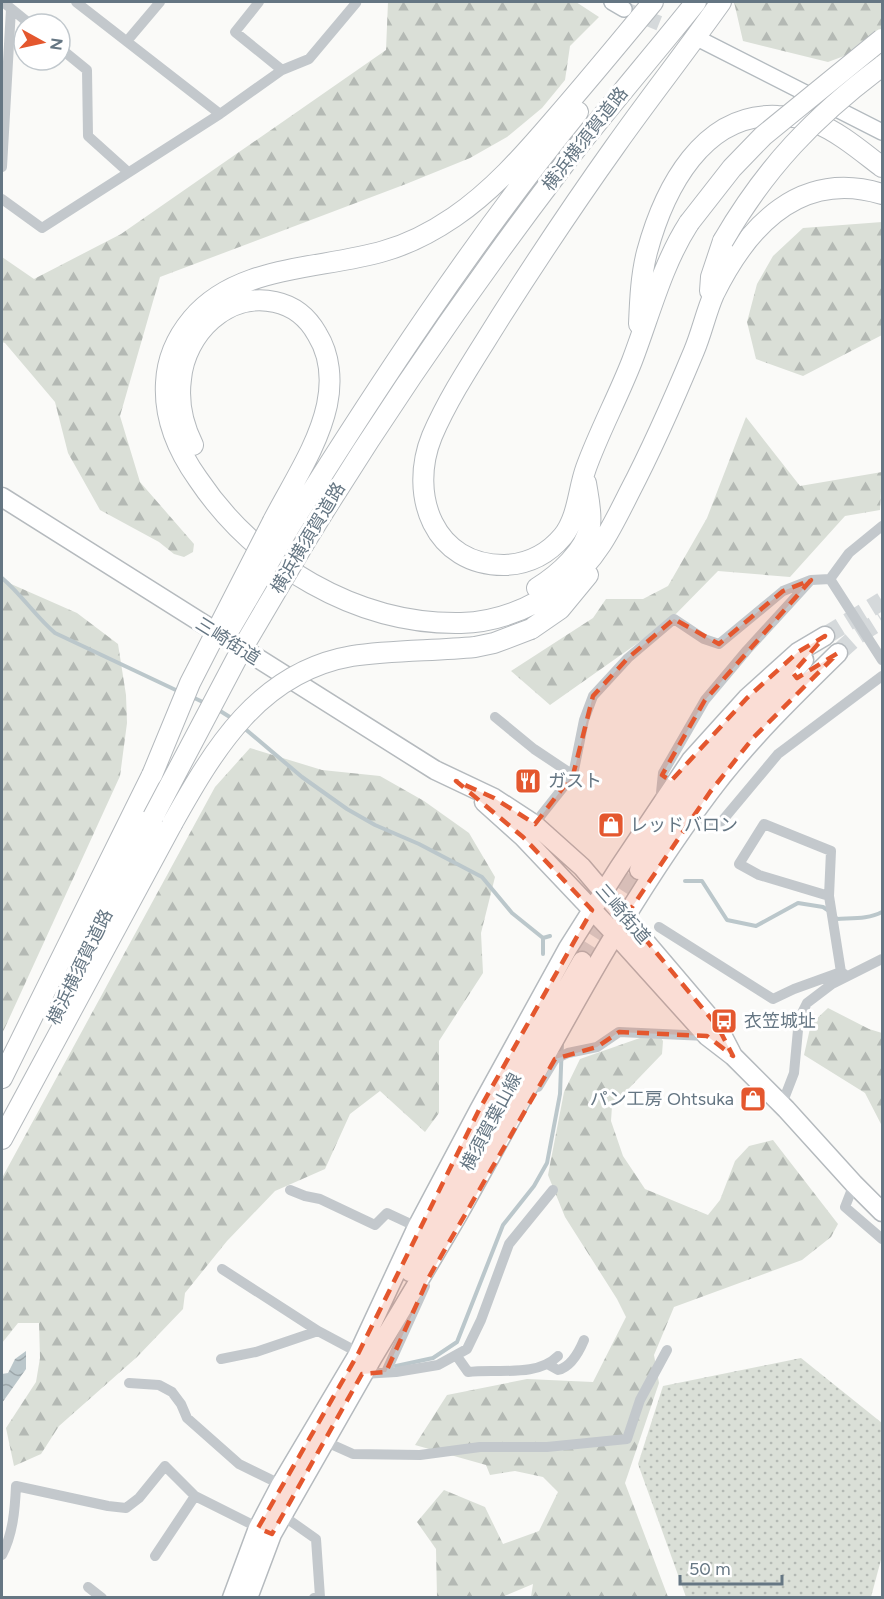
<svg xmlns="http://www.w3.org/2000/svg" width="884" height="1599" viewBox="0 0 884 1599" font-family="Figtree,'Noto Sans JP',sans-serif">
  <defs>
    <pattern id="grass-dots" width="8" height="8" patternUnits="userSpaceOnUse" patternTransform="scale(1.5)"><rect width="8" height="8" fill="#dadfd7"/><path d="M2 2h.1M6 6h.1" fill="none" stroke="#b4b9b4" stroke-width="1.8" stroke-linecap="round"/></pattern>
    <pattern id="forest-firs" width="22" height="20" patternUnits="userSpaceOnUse" patternTransform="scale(1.5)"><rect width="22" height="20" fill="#dadfd7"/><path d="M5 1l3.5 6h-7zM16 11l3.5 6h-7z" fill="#b4b9b4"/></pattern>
    <pattern id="water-waves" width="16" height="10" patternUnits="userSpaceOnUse" patternTransform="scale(1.5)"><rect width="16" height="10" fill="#bbc7cb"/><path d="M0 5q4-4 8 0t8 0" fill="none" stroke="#9ca6aa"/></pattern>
  </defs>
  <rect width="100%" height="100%" fill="#fafaf8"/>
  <path fill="url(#grass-dots)" d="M801,1358L882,1423V1556L871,1597H686L638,1464L663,1386Z"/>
  <path fill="url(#forest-firs)" d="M388,2H576L599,17L570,46L565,80L542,108L507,137L470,158L406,184L160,277L120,416L140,482L194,544L193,552L184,557L174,554L159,542L100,510L68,453L55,402L5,343L2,342V257L34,279L121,234L386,50Z
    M734,2H882V42L828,62L743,41Z
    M882,222V335L803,376L756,359L747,322L757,284L773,256L803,228Z
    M746,417L800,486L882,472L880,510L845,516L790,577L718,571L669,621L550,705L511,671L593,618L606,599H643L668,586L707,518Z
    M2,580L77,613L118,644L126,695L127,723L120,776L2,1034Z
    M250,748L322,770L380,776L424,801L469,833L495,877L481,933L483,973L439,1041V1113L425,1132L380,1091L350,1114L325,1169L275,1191L227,1241L185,1293L183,1309L137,1357L59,1426L41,1454L14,1466L6,1428L36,1382L40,1358L39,1323H18L2,1343V1178L215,787Z
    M828,1008L869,1029L882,1033V1126L865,1093L804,1055L811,1024Z
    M657,1032L663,1041L662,1054L612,1106L611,1121L623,1156L645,1189L708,1215L720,1200L735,1161L749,1146L773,1140L838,1224L831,1237L802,1260L674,1307L654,1355L659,1383L625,1483L668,1597H531L533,1584L502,1597H437L436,1549L417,1522L444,1490L485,1507L503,1544L539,1531L558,1492L543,1477L515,1471L490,1475L486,1465L415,1445L447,1395L527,1379L593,1382L626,1317L617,1299L565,1217L548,1175L564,1092L580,1059Z"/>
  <path fill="url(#water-waves)" d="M26,1351V1369L2,1403V1374L8,1373L15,1359Z"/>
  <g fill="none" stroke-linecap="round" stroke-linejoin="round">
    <path stroke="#bbc7cb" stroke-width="4" d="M2,578C22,595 36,617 55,633L180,692
      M190,696L205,703
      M217,709L233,719
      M244,728L302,777L347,809L375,825L419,844L482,877L512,913L543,938
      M685,881H702L727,920L756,926L798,903L823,907L829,911
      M834,916L837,919C853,918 869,919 882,912
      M543,938V954
      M543,938L550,936
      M396,1366L433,1358L457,1342L503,1225L534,1186L547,1163L560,1094L562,1042"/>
    <path stroke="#d5d9db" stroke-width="15" stroke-dasharray="15 8" stroke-linecap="butt" d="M624,9L701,40"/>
    <path stroke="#d5d9db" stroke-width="18" stroke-dasharray="18 9" stroke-linecap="butt" d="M825,636L882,601
      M838,653L858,635L882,620
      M582,961L639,870"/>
    <defs>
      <path id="secondary" d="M612,2L624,9
        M701,40L882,132"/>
      <path id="primary" d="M2,497L435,770L494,798L534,824L582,867L718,1027L733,1056
        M484,802L523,837L615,934L707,1036L733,1056L786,1109L854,1184L882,1212
        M639,870L706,769L742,726L804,660
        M410,1272L511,1085L582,961
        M358,1354L417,1227L479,1110L568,948L618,869L691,760L747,698L798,652L825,636
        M373,1357C402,1309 431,1261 459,1213C539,1071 611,924 709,793C747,742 793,697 838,653
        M232,1598L258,1528L281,1484L363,1346
        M248,1598L272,1534L373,1357L378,1346"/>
      <path id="highway" d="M653,2C620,42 587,82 553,121C523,156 492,191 454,217C432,232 409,244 384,251C320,270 238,264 192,319C177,337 167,359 166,383C164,418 178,451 198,479C255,564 357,625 461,623C500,622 534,607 565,584C596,561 612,527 629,493C653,447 674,399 694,351C702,332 706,312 714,294C748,225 801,169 882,194
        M689,223C662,265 650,314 632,361C618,397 599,432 586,468C578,490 578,517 563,536C548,554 529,564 505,565C434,566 408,495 432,436C450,394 477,355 501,316C538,258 576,201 616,145C650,97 687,50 721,2
        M710,291L711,277L723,241
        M639,324C640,300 641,275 647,252C664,189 703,112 778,116C790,116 802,118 814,122C839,132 861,151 882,167
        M193,445C183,425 178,401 181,379C185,334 227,291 275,302C294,306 308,318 317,334C330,355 332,381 327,405C318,446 292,484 273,521
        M287,531C377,387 471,244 578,112
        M305,542C384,413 470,288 562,167C605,111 652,57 696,2
        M537,588C558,575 586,551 590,525C592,513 588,496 586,483
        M531,629L560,609L588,575
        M75,976L153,817
        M2,1078L152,775
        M2,1139L172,824"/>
    </defs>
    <use href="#secondary" stroke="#b3babf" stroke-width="18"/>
    <use href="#primary" stroke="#b5babe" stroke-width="21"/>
    <use href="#highway" stroke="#b4b9bd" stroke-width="22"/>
    <path stroke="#c3c8cc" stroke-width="10" d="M3,2L30,24
      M76,2L220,114
      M259,2L235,32L282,70
      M127,41L160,2
      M60,48L87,70L88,136L128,172
      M2,167L11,9
      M2,199L42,228L220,114L282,70L309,59L356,3L355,2
      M830,579L882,660
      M495,717L534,749L573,775
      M660,803L663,773L705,700L747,650L811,580L830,579L849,553L882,526
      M692,816L707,824L722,821L778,754L882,676
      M531,828L573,775L584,720L593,696L628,658L674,619L704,639L719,644L783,591L811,580
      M829,896L759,875L739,864L764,824L831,851L829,896L841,972L847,976
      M659,927L773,999L794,989L841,972
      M538,1087L555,1059L568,1053L597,1047L619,1032L706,1036
      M782,1104L794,1073L799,1019L807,1003L832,984L882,959
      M854,1184L845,1207L882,1239
      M290,1190L305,1196L320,1199L375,1225L387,1213L417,1227
      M222,1269L318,1331
      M456,1355L468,1372C496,1368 536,1378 558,1356
      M221,1359L256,1352L318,1331L363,1355
      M549,1365L558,1370C571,1367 579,1352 584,1340
      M386,1372L425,1286
      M362,1374L396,1372L438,1365L467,1349L481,1320L509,1244L553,1190
      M129,1383L159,1385L172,1392L181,1404L187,1418L239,1464L284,1486
      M324,1441L353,1454L420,1455L480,1447H547L627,1439L640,1400L667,1350
      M282,1515L316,1539L320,1597L314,1598
      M2,1555C13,1534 15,1509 16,1486L108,1506L126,1508L139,1498L165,1466L195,1496L263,1530
      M155,1556L195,1496
      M88,1587L102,1598"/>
    <use href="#secondary" stroke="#fff" stroke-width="15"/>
    <use href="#primary" stroke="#fff" stroke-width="18"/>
    <use href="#highway" stroke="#fff" stroke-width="20"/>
    <defs>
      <path id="highway-bridge" d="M689,223L732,168L763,136L882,39
        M723,241C766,167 814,117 882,66
        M231,627L287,531
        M152,775L190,683L273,521
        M153,817L239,654L305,542
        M172,824C214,749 259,672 352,656C392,650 434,651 475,647L494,643L531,629"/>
    </defs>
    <use href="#highway-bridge" stroke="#b4b9bd" stroke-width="22" stroke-linecap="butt"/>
    <use href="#highway-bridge" stroke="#fff" stroke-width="20"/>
  </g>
  <path fill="#e4572e" fill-opacity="0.2" stroke="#e4572e" stroke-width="4.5" stroke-dasharray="12 8" stroke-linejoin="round" d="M811,580L705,700L662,775L671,781L747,698L798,652L825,636L793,673L797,678L838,653L753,738L710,792L626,916L718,1027L733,1056L707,1036L619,1032L597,1047L555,1059L429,1277L386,1372L362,1374L272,1534L258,1528L358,1354L479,1110L592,910L523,837L456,781L494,798L535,824L573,775L593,696L628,658L674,619L719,644L783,591Z"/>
  <defs>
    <symbol id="restaurant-square" viewBox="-11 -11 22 22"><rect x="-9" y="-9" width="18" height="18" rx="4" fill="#e4572e" stroke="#fff"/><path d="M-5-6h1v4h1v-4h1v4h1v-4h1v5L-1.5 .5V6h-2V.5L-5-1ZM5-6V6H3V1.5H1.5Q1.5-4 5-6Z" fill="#fff"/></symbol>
    <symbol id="shop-square" viewBox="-11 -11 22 22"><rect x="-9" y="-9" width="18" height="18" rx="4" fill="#e4572e" stroke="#fff"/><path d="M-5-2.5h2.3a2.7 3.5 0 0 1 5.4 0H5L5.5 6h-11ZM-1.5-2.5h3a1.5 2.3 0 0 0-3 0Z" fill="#fff"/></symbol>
    <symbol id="bus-square" viewBox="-11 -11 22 22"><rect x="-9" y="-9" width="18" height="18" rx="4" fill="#e4572e" stroke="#fff"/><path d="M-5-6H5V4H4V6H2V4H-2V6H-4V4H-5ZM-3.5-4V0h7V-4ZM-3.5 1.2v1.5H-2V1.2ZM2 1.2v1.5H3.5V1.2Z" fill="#fff"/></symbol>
  </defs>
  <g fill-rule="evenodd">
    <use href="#restaurant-square" x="513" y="766" width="30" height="30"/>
    <use href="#shop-square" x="596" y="810" width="30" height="30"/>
    <use href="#bus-square" x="709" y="1006" width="30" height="30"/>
    <use href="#shop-square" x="738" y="1084" width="30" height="30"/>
  </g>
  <g text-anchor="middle" stroke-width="6" stroke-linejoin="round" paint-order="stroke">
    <g font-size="18" fill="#657683" stroke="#fff">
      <text transform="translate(585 139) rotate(-52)" y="6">横浜横須賀道路</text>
      <text transform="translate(308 538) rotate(-59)" y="6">横浜横須賀道路</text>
      <text transform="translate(228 641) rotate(32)" y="6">三崎街道</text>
      <text transform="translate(623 914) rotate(49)" y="6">三崎街道</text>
      <text transform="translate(80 967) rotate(-64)" y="6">横浜横須賀道路</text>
      <text transform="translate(491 1122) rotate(-62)" y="6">横須賀葉山線</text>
    </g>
    <g font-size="18" fill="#657683" stroke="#fff" text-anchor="start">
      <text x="548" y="787">ガスト</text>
      <text x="630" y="831">レッドバロン</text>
      <text x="744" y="1027">衣笠城址</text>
      <text x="734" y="1105" text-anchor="end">パン工房 Ohtsuka</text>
    </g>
  </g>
  <rect width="884" height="1599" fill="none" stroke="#657683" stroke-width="6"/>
  <g transform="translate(42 42) rotate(98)"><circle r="28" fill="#ffffff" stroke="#c1c8cd" stroke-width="1.5"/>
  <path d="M0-4.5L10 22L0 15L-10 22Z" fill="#e4572e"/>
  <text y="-9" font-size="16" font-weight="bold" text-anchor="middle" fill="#657683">N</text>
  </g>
  <path d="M680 1575v9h102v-9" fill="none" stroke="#657683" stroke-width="3"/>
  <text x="689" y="1575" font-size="18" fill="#657683" stroke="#ffffff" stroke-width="4.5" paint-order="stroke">50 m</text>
</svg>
